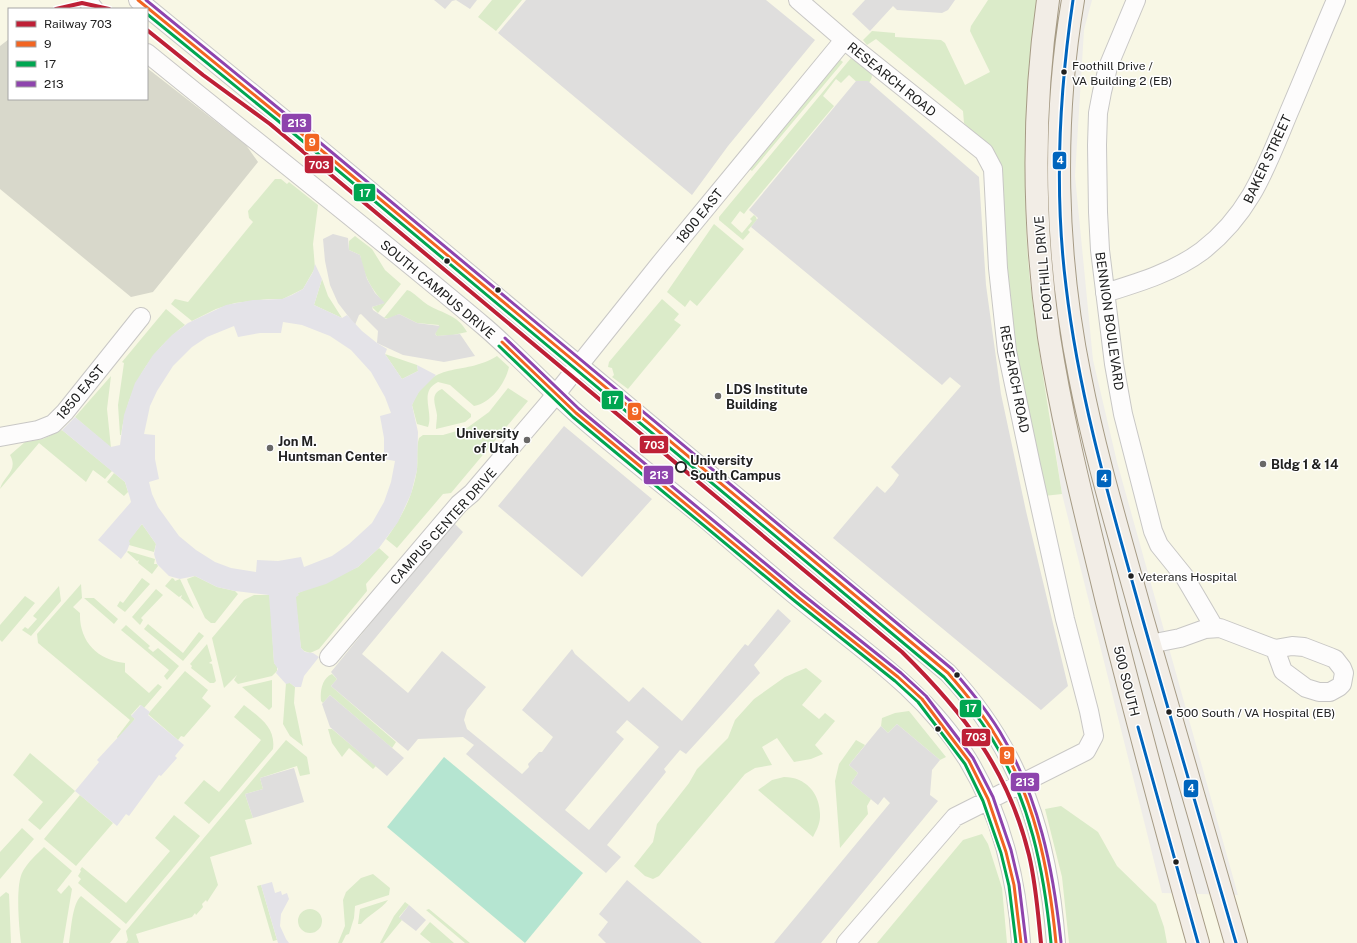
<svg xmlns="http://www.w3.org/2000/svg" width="1357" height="943" viewBox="0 0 1357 943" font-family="'Public Sans',sans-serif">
  <rect width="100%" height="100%" fill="#efede9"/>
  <path fill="#f8f7e5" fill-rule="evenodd" d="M0,0H1036L1027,105L1025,191L1030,280L1062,494L1162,893L1238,895L1117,462L1093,360L1075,176L1084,30L1092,0H1357V943H0ZM9,9H147V99H9Z"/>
  <path fill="#d8d8cb" d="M9,39V99H147V68L246,145L258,162L153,292L131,297L0,189V46Z"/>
  <path fill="#dbebc9" d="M492,0H522L496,31L478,17Z
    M988,0H1036C1028,93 1020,187 1030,281C1038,352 1051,423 1062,494L1044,496L1019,370L989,148L964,123L963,111L876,39L867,45L863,40L872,31L895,33V37L941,40L945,43L965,85L990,72L970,31L971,26Z
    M851,58L871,73L872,76C871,83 867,84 860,85L849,75L841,83L836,79L823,96L834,106L747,210L744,214L740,211L731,223L742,233L752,221L750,219L754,215L756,217L757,220L748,230L750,232L743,240L719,220V217Z
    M839,59L843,62L752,171L749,169Z
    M275,179H281L287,184L289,182L318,205L313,244L315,268L303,289L283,299H268L235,303L216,309L192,321L171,304L175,299L188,302L253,222L249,218L248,211Z
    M714,224L744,249L697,306L690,300L685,307L667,292Z
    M355,236L372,249L385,270L401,284L378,313L372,307L384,303C371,289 363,274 360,255L349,250V241Z
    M322,279L328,296L342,318L314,305Z
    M407,290L410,291C416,295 422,301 428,305C443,314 457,314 467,332L453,335L437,336L435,334L439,325L417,323L399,314L389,319L384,318Z
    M662,299L679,314L674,320L681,325L628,389L612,377L614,375L612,368L608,367L609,362Z
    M166,309L185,325C148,353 128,389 121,435H120L118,405L124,363L122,362Z
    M385,354L417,365L418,371L402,379Z
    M497,356L509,367C505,384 491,403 474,406L450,385L438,382C418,392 434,411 428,427L417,424L412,405C433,357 461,378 497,356Z
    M111,376L107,409L111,448L75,417Z
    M508,388L528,401L451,493L443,494L397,548L386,539C402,517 413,496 417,469C418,459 416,447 419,438L423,435H443L467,428L489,412Z
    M442,389L471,414V417L465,422L436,429C436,424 437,420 437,415C436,406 429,394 442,389Z
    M62,430L112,471L105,479L93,470L86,482L39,443L0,489C3,476 19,471 10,455L25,442L43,439Z
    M114,473L125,482L128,492L124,496L107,482Z
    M142,524L156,544L154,552L129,545L128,541Z
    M379,548L389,557L366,584L367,591L319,649L310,653L304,651L301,648L295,597L298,595V593L358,567Z
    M128,551L155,559L154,564H157L158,566L152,574L138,563L139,560L137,561L127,552Z
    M195,576L217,587L235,591L238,594L215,623H211L205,618L188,582L187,579Z
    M142,578L150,584L125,612L117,606L120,601L123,603Z
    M172,578L174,579L175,581L180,579L194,609L181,598L182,595L179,597L165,586Z
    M81,584L82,598L73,607L80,613C79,641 97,660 125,663V672L149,693L158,684L162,687L144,708L140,705L131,715L135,719L118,739L117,737L130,720L38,643L37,634Z
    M59,586L61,601L31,636L22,630L25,627L28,629L37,619L33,616Z
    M156,589L163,595L141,618L143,620L140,625L132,617Z
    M254,595H270L274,663L277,666V671L272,676L238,684L234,680L237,675L224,688L212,638L244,600Z
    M25,596L35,603L2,642L0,640V625Z
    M84,598H94L118,619L114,624Z
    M148,624L183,653L199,632L204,636L183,661L144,629Z
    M126,625L150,646L148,648L153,652L158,648L179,666L167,680L164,676L169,670L121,630Z
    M207,644L212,661L209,663L212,664L216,681L214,683H210L191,668L192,666L190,664Z
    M806,668L822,681L802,705L819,719L825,713L835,721L815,745L823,754L811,759L794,762L777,738L762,747L772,765L755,768L745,774L659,876L653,879L645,876L634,866L653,842L657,824L689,783L697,769L728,738L735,720L754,699L785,677Z
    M185,671L208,690L202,698L211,706L184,737L181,736L178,740L148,714Z
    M332,674L337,679L331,686L396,742L392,748L330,695L323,703L321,701C320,691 322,678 332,674Z
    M272,680V707L269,710L242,687Z
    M286,683H290L295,687L294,703L303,746L290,736L283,724Z
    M244,705C259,717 276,727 273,749L209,824L184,803L204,780L219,792L261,740L234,717Z
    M909,711L946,757L940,760L897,724L888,733L881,726L882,718L895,713Z
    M328,729H332L376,766L373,769L349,748L342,757L332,743Z
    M286,740L307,757L310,774L300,776L297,766L260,778L263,789L245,794L253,818L245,820L252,844L210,857L218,885L207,902L206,900L202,904L203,907L196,915L195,913L192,917L136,934L139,943H126L128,940L126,931Z
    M856,740L865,745L849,765L858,773L851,783L871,799L867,806L868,814L840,848L835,781L839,764Z
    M30,753L75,791L40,830L28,820L43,802L13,775Z
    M784,777C806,777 821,794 820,817C820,824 816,831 813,837L758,790L772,780Z
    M80,795L113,823L76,866L44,839Z
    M1061,806L1098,832L1117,866L1156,904L1164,927L1167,943H1069L1062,877L1045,809Z
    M174,815L200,836L126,924L78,883L81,879L78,876L81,871L80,870L82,867L126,903L170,851L155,838Z
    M22,828L34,839L0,879V852Z
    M982,834L988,844L1002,888L1007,943H877L963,840Z
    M44,847L72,871L57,890L61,894L69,885L72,889L63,943H21C19,927 15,884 23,871C28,862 37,854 44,847Z
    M373,874L390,888L389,895L355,906L354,918L349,934L346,935L342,943H338L345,926L343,900L346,892L361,878Z
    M261,885L277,940L273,941L257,886Z
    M6,892L9,894L11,943H0V897Z
    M81,896L121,929L110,943H69C71,931 72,904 81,896Z
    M388,900C381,910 369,914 361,924H358L360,909Z
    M405,902L409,905L399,917L402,920L383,943H380L394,916Z
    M298 921a12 12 0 1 1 24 0a12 12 0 1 1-24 0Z
    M429,909L470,943H465L426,910Z
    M430,922L454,943H431L420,934Z"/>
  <path fill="#b5e5d1" d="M444,757L583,873L525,943L387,827Z"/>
  <path fill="#dfdedd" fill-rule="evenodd" d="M434,0H477L470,9L456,0L452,1L445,9Z
    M526,0H766L815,40L728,146L692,195L498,33Z
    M865,0H955L948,10L942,13L897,10L893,6L870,31L852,14Z
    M856,81H868L979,177L986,285L1001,394L1026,511L1068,686L1041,710L833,538L877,486L885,493L893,484L899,475L891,467L961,386L950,377L942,385L751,227L758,218L749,210Z
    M333,234L348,238L349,250L360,255L367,279L375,293L385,303L372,307L373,310L386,319L399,314L417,323L440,326L435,334L437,336L460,334L475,356L444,362L403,355L377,343L378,331L361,314L359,315L355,325L338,303L330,285L325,261L323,239Z
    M564,426L652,499L582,577L498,506Z
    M453,522L463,532L362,654L408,693L442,651L486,687L467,710L464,720L467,729L522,774L529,767L528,764L539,752H542L553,737L522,710L572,649L575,654L629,702L643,687L682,721L745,644L748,646L778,609L791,621L754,665L760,673L686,754L680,750L664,769L666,772L607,845L621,857L606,873L466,754L474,745L463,737L418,739L408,751L331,686L337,679L331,672ZM627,720L659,747L589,830L565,810L624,739L616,732Z
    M330,695L404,758L387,776L330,727L322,704Z
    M897,724L940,760L932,770L930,795L938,801L821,943H774L890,803L884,797L878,805L851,783L858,773L849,765L881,726L888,733Z
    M294,768L304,802L253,818L245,794L263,789L260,778Z
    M627,880L702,943H606L598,935L608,922L599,914Z
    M409,905L426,920L416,931L399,918Z"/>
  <path fill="#e4e3e8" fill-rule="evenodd" d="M315,264L322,279L314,305L342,318L347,315L362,331L377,343L387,349L385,354L402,379L418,371L417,365L436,375L419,392L412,405L418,432L417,470L411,494L398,522L379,548L358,567L326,584L298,593L299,595L296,597L301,648L305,652L313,653L319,657L304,676L301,687H295L290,683L286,684L276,673L278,669L274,663L269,595L235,591L217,587L195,576L180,579L169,576L157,564L154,554L156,544L142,524L129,541L130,543L127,551L121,559L98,540L131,502L130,498L125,482L62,430L75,417L111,447L120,445L124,415L135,383L153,355L172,335L188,323L226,305L253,300L282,299L292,295L303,289L313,272ZM283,322L302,325L330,336L351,350L371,372L385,397L391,413L380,416L384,438V459L395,461L391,482L384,502L372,523L349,544L332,556L304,567L301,557L278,561L257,560L256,572L231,568L215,562L196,550L179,536L158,507L152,494L149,482L159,479L155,459V435L144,434L150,406L157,391L173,366L192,347L207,337L234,326L238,337L260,333H281Z
    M141,705L150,712L148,715L184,745L175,756L177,758L161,776L159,775L129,816L126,814L117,826L75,791L99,762L97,760L135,719L131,716Z
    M272,882L275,893L281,891L282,895L287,893L289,899L281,914L280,926L286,939L289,943H278L261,885Z"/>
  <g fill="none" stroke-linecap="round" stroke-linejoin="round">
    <defs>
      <path id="minor" d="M87,0L94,9
        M138,0L296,129L948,673C1022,752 1048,837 1056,943
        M798,0L849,44L984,152L993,169L998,268L1007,351L1031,465L1065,619L1089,711L1094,736L1086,751L955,817L846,943
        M1136,0L1108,67L1102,92L1098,113L1097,145L1098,212L1100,250L1114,364L1123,414L1153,531L1159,545L1184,576L1214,627
        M147,53C260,145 375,234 486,328C517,355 545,385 575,412C618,450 664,485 709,522C743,551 777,581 812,609C870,655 928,695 968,760C1001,814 1017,880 1021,943
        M1105,293C1137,283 1174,272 1202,251C1251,213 1266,167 1289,112C1305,75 1320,37 1336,0
        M0,437L38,430L53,424L65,412L141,317
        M1150,644L1180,638L1205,629L1220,628L1275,649L1292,646L1304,647L1330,657L1335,659L1342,668L1344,673L1342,684L1339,687L1330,692H1319L1306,688L1283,671L1275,649
        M329,657L459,504L472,493L548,404L659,265L844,40"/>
      <path id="major" d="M1048,0C1032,112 1033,225 1049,337C1063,427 1086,514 1107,602C1136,716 1166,830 1198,943
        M1073,0C1052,123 1055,254 1080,377C1096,459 1121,540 1143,621C1174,728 1205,836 1236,943"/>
    </defs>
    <use href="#minor" stroke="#c8c7c5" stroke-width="20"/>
    <use href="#major" stroke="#a69b85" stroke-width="24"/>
    <use href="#minor" stroke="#fdfcfc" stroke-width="18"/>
    <use href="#major" stroke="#f2ede6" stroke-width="22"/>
    <defs>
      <path id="bus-1" d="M138,0L296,129L948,673C964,692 981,711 994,733C1035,796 1049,870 1056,943
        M502,342L576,413L799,598L898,677L922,699L969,761L988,799L1006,852L1014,885L1021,943"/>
      <path id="bus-2" d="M147,14L293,133L944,677C961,696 978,715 991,737C1030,800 1044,870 1051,943
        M499,346L573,417L796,602L895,681L918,702L965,764L983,801L1001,853L1009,886L1016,943"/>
      <path id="bus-3" d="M146,0L299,125L952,669C969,689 986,709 1000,732C1039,797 1053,868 1061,942
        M505,338L579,409L802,594L901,673L926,696L973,758L993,797L1011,850L1019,884L1026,942"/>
      <path id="bus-4" d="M1073,0C1059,95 1054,190 1066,286C1078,389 1106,488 1134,588C1167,707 1202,825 1236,943
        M1138,727L1198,943"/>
    </defs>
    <use href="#bus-1" stroke="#fff" stroke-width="6"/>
    <use href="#bus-2" stroke="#fff" stroke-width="6"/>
    <use href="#bus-3" stroke="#fff" stroke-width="6"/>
    <use href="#bus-4" stroke="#fff" stroke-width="6"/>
    <use href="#bus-1" stroke="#f26522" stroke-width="3"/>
    <use href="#bus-2" stroke="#00a651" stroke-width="3"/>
    <use href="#bus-3" stroke="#8e44ad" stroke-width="3"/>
    <use href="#bus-4" stroke="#0065bd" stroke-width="3"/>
    <defs>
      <path id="rail-1" d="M56,9L82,3L109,9
        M147,30L203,75L270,124L902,652C964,713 1008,769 1029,855C1036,884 1038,914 1041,943"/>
    </defs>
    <use href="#rail-1" stroke="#fff" stroke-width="7"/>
    <use href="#rail-1" stroke="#be2036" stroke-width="4"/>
  </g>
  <g fill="#212121" stroke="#fff" stroke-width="1.5">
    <circle cx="1064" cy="72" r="3.5"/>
    <circle cx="447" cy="261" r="3.5"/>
    <circle cx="498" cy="290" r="3.5"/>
    <circle cx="1131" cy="576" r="3.5"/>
    <circle cx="957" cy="675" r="3.5"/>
    <circle cx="1169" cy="712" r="3.5"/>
    <circle cx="938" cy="729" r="3.5"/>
    <circle cx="1176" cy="862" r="3.5"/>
  </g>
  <g fill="#696867" stroke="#fff" stroke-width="1.5">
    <circle cx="718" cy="396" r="4"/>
    <circle cx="527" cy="440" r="4"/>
    <circle cx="270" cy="448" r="4"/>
    <circle cx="1263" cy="464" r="4"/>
  </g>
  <circle fill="#fff" stroke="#212121" stroke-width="2" cx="681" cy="467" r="5"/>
  <g text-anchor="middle" stroke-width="3" stroke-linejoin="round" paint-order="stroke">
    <g font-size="12" fill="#212121" stroke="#fff" text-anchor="start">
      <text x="1072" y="70">Foothill Drive /<tspan x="1072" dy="15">VA Building 2 (EB)</tspan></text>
      <text x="1138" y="581">Veterans Hospital</text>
      <text x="1176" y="717">500 South / VA Hospital (EB)</text>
    </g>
    <g font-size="13" fill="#212121" stroke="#fff">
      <text transform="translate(892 79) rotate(39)" y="5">RESEARCH ROAD</text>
      <text transform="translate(1267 159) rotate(-65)" y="5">BAKER STREET</text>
      <text transform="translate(699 216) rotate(-51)" y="5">1800 EAST</text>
      <text transform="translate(1043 268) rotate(-95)" y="5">FOOTHILL DRIVE</text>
      <text transform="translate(438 289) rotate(40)" y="5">SOUTH CAMPUS DRIVE</text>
      <text transform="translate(1110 321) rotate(82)" y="5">BENNION BOULEVARD</text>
      <text transform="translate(1015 379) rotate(79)" y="5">RESEARCH ROAD</text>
      <text transform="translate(80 392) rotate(-50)" y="5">1850 EAST</text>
      <text transform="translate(443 526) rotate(-48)" y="5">CAMPUS CENTER DRIVE</text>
      <text transform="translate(1127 681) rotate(76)" y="5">500 SOUTH</text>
    </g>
    <g font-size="13" font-weight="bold" fill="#212121" stroke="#fff" text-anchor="start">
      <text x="726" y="394">LDS Institute<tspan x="726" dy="15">Building</tspan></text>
      <text x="519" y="438" text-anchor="end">University<tspan x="519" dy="15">of Utah</tspan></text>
      <text x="278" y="446">Jon M.<tspan x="278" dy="15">Huntsman Center</tspan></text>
      <text x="1271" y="469">Bldg 1 &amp; 14</text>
    </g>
    <g font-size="13" font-weight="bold" fill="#212121" stroke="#fff" text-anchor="start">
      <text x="690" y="465">University<tspan x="690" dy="15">South Campus</tspan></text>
    </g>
  </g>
  <g stroke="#fff" stroke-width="1.5">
    <rect x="281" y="113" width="31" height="20" rx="4" fill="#8e44ad"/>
    <rect x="304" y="133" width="16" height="19" rx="4" fill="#f26522"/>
    <rect x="1052" y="151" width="15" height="19" rx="4" fill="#0065bd"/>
    <rect x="304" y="155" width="30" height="19" rx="4" fill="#be2036"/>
    <rect x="353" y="183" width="23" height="19" rx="4" fill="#00a651"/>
    <rect x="601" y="390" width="23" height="20" rx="4" fill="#00a651"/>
    <rect x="627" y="402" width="15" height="19" rx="4" fill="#f26522"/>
    <rect x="639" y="435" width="30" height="19" rx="4" fill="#be2036"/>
    <rect x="643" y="465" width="31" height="20" rx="4" fill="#8e44ad"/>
    <rect x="1096" y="469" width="16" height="19" rx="4" fill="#0065bd"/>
    <rect x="959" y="699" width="23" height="19" rx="4" fill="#00a651"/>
    <rect x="961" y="728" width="30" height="19" rx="4" fill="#be2036"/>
    <rect x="999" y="746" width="16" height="19" rx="4" fill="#f26522"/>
    <rect x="1010" y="772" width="30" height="20" rx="4" fill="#8e44ad"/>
    <rect x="1183" y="779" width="16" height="19" rx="4" fill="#0065bd"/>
  </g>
  <g font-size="11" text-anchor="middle" font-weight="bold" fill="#fff">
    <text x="297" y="127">213</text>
    <text x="312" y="146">9</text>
    <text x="1060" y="164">4</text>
    <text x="319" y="169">703</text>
    <text x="365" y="197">17</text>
    <text x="613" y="404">17</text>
    <text x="635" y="415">9</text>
    <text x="654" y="449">703</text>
    <text x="659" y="479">213</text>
    <text x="1104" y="482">4</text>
    <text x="971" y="712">17</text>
    <text x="976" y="741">703</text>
    <text x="1007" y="759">9</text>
    <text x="1025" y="786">213</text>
    <text x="1191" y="792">4</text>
  </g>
  <rect x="8" y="8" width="140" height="92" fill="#ffffff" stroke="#a6a6a6"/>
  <rect x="16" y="21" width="20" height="6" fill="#be2036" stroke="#a6a6a6"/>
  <text x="44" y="28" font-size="12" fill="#212121">Railway 703</text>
  <rect x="16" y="41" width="20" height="6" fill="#f26522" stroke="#a6a6a6"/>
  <text x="44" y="48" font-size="12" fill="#212121">9</text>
  <rect x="16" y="61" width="20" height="6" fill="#00a651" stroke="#a6a6a6"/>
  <text x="44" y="68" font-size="12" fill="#212121">17</text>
  <rect x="16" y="81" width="20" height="6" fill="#8e44ad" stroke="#a6a6a6"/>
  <text x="44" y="88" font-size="12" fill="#212121">213</text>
</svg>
